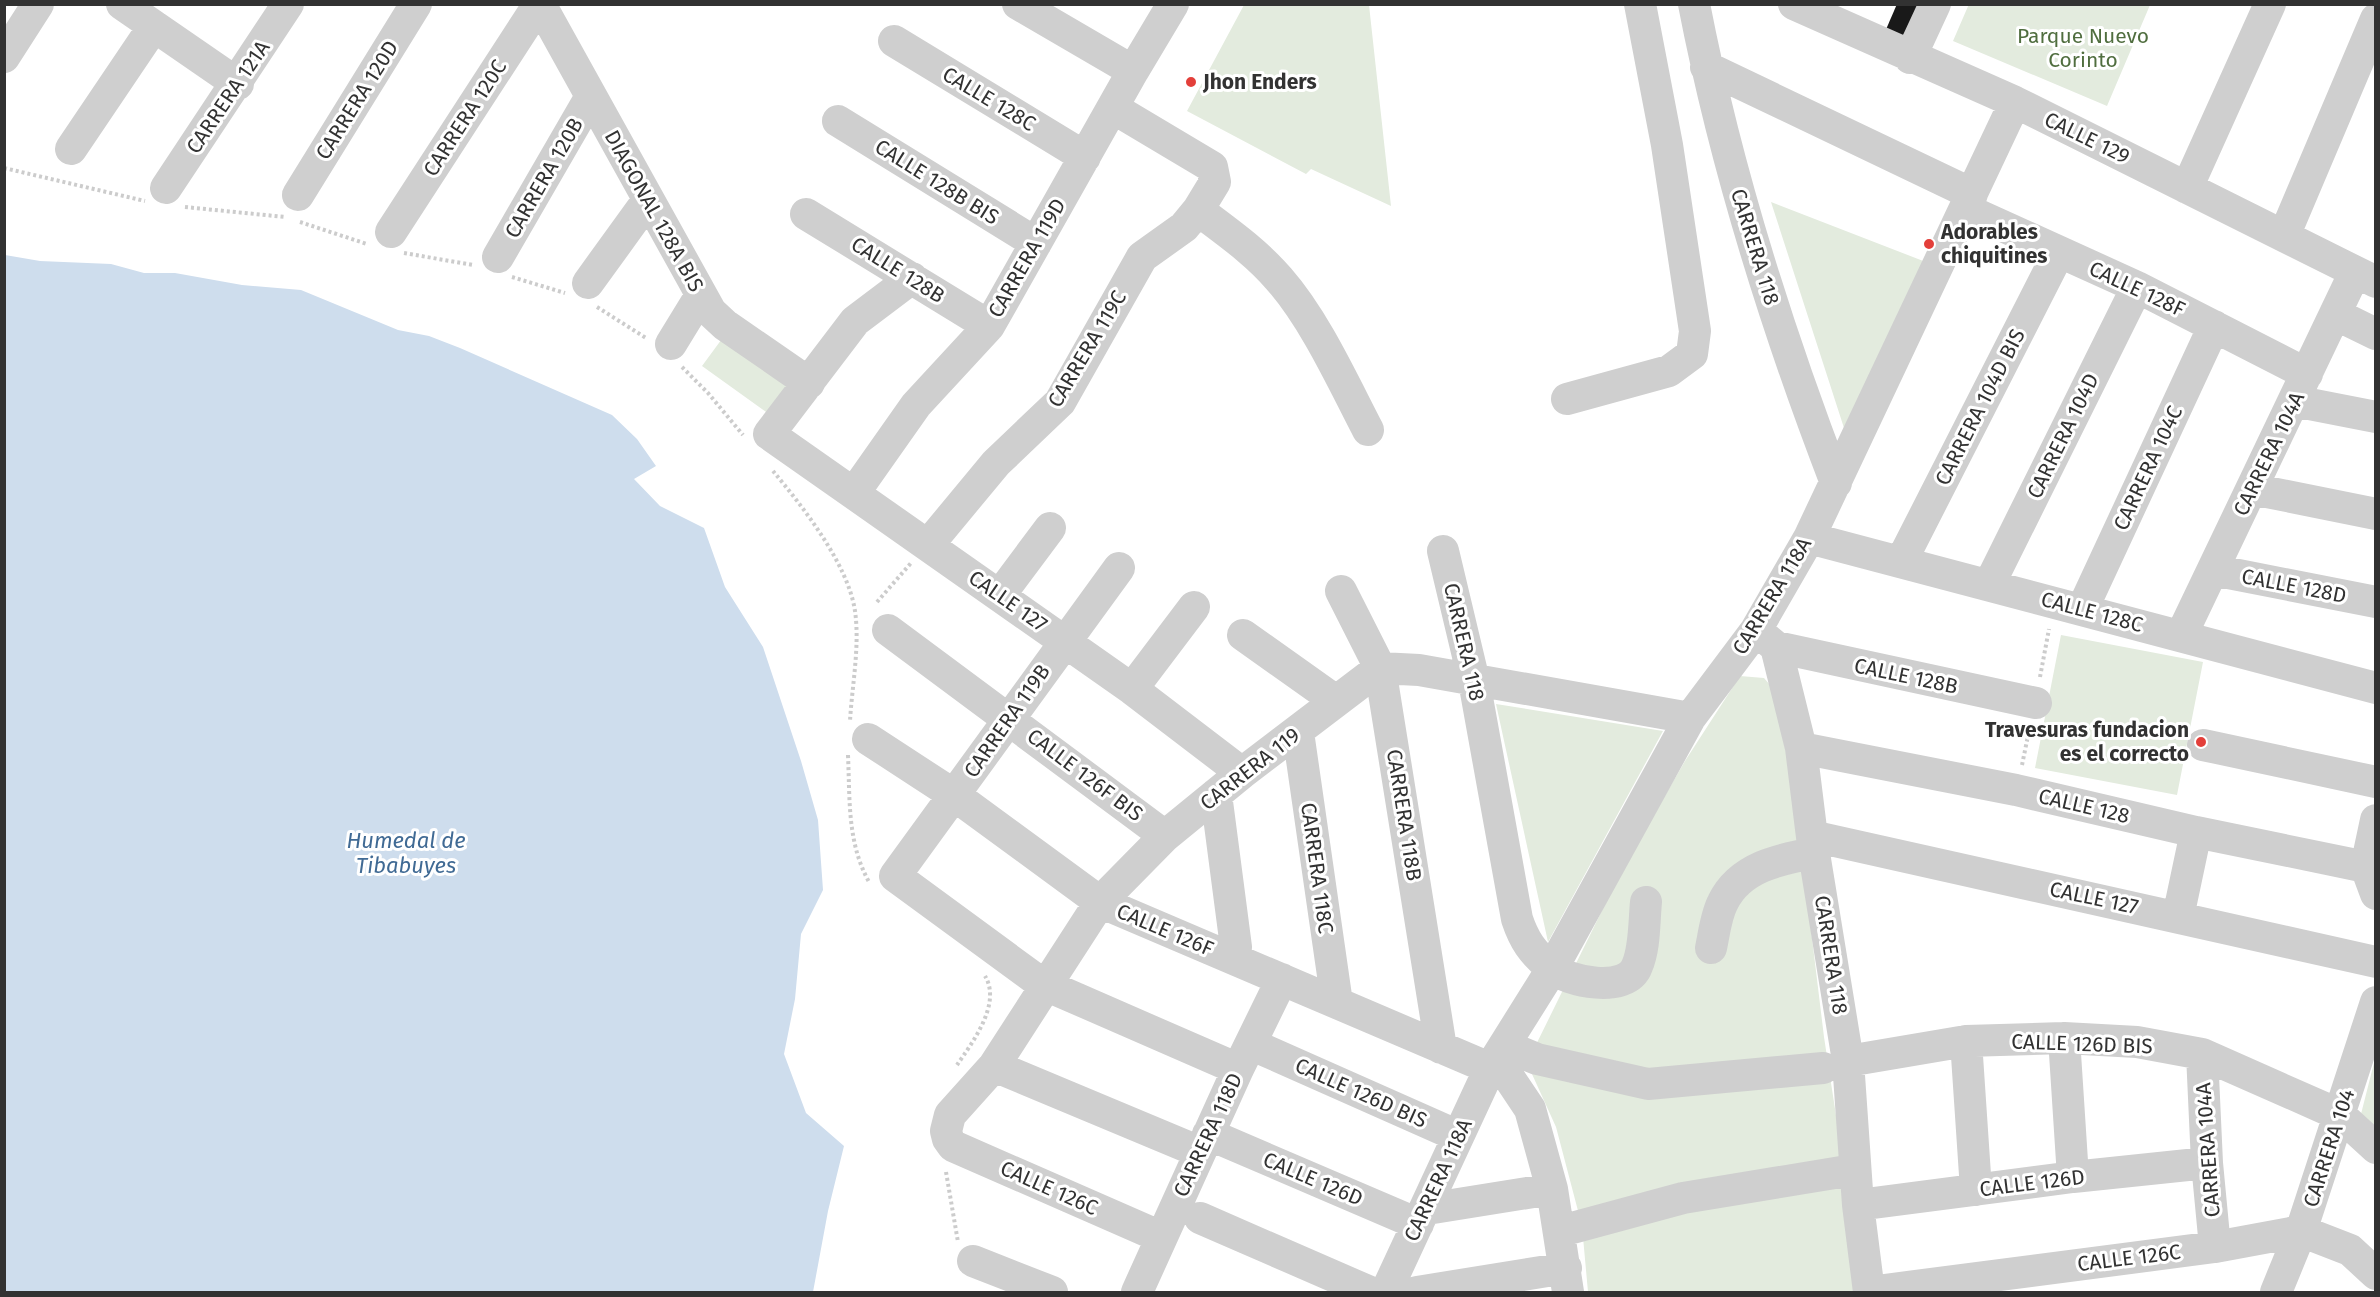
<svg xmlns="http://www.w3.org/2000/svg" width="2380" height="1297" viewBox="0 0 2380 1297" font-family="'Fira Sans',sans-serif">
  <rect width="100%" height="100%" fill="#fff"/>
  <path fill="#e3ebde" d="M1969,4H2150V5L2107,106L1953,41Z
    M1244,5H1369L1391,206L1311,169L1306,174L1187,111Z
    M1771,202L1931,264L1844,428Z
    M727,332L798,383L773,417L702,366Z
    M2061,635L2203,662L2177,795L2035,768Z
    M1740,676L1764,678L1777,693L1789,749L1824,1037L1863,1292H1588L1582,1226L1556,1127L1527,1063L1621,872L1685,761Z
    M1496,704L1663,731L1548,942Z
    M2375,1059V1129L2361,1114Z"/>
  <path fill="#cedded" d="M5,255L40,261L111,264L144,273H175L242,285L301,290L398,330L429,336L460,348L612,415L637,439L656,466L634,479L660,506L704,528L725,587L763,647L801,761L818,820L823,890L801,934L795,999L784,1054L806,1113L844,1146L828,1211L813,1292H5Z"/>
  <path fill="#191919" d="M1897,4H1924L1904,51L1881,41Z"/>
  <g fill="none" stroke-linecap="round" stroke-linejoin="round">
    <path stroke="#ccc" stroke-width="4" stroke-dasharray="3 3" stroke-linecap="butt" d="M4,168L145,201
      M185,207L285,217
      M300,222L367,244
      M404,253L473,265
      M512,277L565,293
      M597,307L646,338
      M682,367L708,393L743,435
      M773,471C803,507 848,564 855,611C860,646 852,686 850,721
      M877,602L911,563
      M2040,677L2049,629
      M848,755C850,800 847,842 869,882
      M2022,765L2030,726
      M957,1065C972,1043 1002,1004 985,976
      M946,1172L958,1242"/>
    <path stroke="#cfcfcf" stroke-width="32" d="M122,4L238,84
      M540,4L711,312L725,325L809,383
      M1018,4L1133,71
      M1694,4C1726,169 1776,327 1836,483
      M1794,4L2015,102L2376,282
      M894,41L1085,157
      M4,57L38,4
      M1910,58L1935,4
      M1706,67L1972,194
      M838,121L1036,243
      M71,149L154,26
      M166,188L288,4
      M2187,188L2270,4
      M298,195L416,4
      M1965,209L2137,287L2307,374
      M1198,210C1227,232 1256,252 1279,279C1315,320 1343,382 1368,430
      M806,214L989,326
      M391,232L539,4
      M2284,236L2376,19
      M498,257L590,98
      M912,278L855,321L769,434L1132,689L1242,773
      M588,283L648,200
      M2335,314L2376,334
      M671,344L701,295
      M1567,399L1669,371L1692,354L1695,331L1667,145L1640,4
      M2294,401L2376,417
      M2252,489L2376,514
      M854,493L916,405L989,326L1133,71L1173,4
      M1809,538L2376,688
      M928,545L996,463L1060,402L1142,257L1184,227L1198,210L1215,182L1212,167L1113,108
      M1443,551L1474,681L1517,919C1524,940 1532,952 1550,967C1567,982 1627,994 1637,966C1645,948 1644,922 1646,902
      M1901,562L2059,252
      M2213,570L2376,602
      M1989,585L2137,287
      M1341,591L1380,668L1441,1048
      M1000,595L1050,528
      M2082,610L2214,326
      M888,630L1165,836
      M1756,630L1776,647L1801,748L1814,853L1848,1061L1858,1205L1869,1292
      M1243,635L1336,701
      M2181,636L2355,272
      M1776,647L2036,703
      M1132,689L1194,607
      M1298,732L1337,1003
      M868,739L954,795L1100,902L1508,1076L1530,1109L1552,1189L1568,1292
      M2203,745L2376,782
      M1801,748L2016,790L2196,832L2366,867
      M1216,794L1236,947
      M2376,820L2366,867L2376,894
      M1812,836L2376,962
      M2178,917L2196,832
      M1711,948C1714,934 1716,915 1723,902C1740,867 1780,859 1814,853
      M1045,986L895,876L1119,568
      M1059,991L1238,1069
      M2064,1038L2073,1177
      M1966,1041L1976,1190
      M1506,1046L1537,1059L1648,1084L1823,1068
      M1264,1050L1458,1136
      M2202,1054L2207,1163L2215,1247
      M1848,1061L1966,1041L2064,1038L2137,1042L2202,1054L2340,1115L2376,1148
      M994,1066L1200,1152
      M1208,1134L1418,1224
      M1858,1205L2073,1177L2207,1163
      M1427,1209L1552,1189
      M1200,1218L1370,1292
      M1561,1231L1683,1198L1841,1172
      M1161,1237L953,1146L948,1139L946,1131L950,1115L994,1066L1100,902L1165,836L1242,773L1380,668L1419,670L1690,718
      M973,1261L1052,1292
      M1137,1292L1238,1069L1282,979
      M1386,1292L1490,1068L1552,969L1690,718L1756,630L1809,538L2015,102
      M1417,1292L1566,1268
      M1869,1292L2215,1247L2301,1231L2350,1250L2376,1274
      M2276,1292L2301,1231L2376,1002"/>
  </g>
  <g fill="#e33f3a" stroke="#fff" stroke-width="2">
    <circle cx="1191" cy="82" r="6"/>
    <circle cx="1929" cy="244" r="6"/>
    <circle cx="2201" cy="742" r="6"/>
  </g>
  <g text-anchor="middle" stroke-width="6" stroke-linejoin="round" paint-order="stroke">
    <g font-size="21" fill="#506e3f" stroke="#fff">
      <text x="2083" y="43">Parque Nuevo<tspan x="2083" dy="24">Corinto</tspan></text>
    </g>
    <g font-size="21" font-weight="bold" fill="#323232" stroke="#fff" text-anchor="start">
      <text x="1203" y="89">Jhon Enders</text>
      <text x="1941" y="239">Adorables<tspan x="1941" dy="24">chiquitines</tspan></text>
      <text x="2189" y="737" text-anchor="end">Travesuras fundacion<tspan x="2189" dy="24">es el correcto</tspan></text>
    </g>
    <g font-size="21" fill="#323232" stroke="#fff">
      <text transform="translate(228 97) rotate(-56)" y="7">CARRERA 121A</text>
      <text transform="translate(989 99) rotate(31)" y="7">CALLE 128C</text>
      <text transform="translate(357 100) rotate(-58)" y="7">CARRERA 120D</text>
      <text transform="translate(465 118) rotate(-57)" y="7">CARRERA 120C</text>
      <text transform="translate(2087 138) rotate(26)" y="7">CALLE 129</text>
      <text transform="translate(544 178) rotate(-60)" y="7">CARRERA 120B</text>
      <text transform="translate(937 182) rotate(32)" y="7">CALLE 128B BIS</text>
      <text transform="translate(654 211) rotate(61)" y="7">DIAGONAL 128A BIS</text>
      <text transform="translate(1755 247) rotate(73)" y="7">CARRERA 118</text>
      <text transform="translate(1027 258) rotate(-60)" y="7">CARRERA 119D</text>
      <text transform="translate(898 270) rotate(32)" y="7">CALLE 128B</text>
      <text transform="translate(2137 289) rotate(25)" y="7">CALLE 128F</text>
      <text transform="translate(1087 349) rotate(-59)" y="7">CARRERA 119C</text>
      <text transform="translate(1980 407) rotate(-63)" y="7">CARRERA 104D BIS</text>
      <text transform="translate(2063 436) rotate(-64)" y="7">CARRERA 104D</text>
      <text transform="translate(2269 454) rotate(-64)" y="7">CARRERA 104A</text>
      <text transform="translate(2148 468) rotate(-65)" y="7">CARRERA 104C</text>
      <text transform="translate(2294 586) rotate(11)" y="7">CALLE 128D</text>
      <text transform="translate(1772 596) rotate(-59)" y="7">CARRERA 118A</text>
      <text transform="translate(1008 601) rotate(35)" y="7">CALLE 127</text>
      <text transform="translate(2092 612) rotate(15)" y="7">CALLE 128C</text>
      <text transform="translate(1464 642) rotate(77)" y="7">CARRERA 118</text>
      <text transform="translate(1906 676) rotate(12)" y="7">CALLE 128B</text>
      <text transform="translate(1007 721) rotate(-55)" y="7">CARRERA 119B</text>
      <text transform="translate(1250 769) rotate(-38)" y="7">CARRERA 119</text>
      <text transform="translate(1085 775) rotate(37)" y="7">CALLE 126F BIS</text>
      <text transform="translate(2084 806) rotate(13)" y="7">CALLE 128</text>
      <text transform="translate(1404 815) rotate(81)" y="7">CARRERA 118B</text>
      <text transform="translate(1317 868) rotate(82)" y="7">CARRERA 118C</text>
      <text transform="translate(2094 898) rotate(12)" y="7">CALLE 127</text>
      <text transform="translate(1165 930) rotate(23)" y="7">CALLE 126F</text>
      <text transform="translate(1831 955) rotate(81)" y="7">CARRERA 118</text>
      <text transform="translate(2082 1044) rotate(2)" y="7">CALLE 126D BIS</text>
      <text transform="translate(1361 1093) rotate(24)" y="7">CALLE 126D BIS</text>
      <text transform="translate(1208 1135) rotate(-65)" y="7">CARRERA 118D</text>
      <text transform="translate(2329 1148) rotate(-72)" y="7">CARRERA 104</text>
      <text transform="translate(2208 1150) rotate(-94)" y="7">CARRERA 104A</text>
      <text transform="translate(1313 1179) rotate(23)" y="7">CALLE 126D</text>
      <text transform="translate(1438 1180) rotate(-65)" y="7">CARRERA 118A</text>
      <text transform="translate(2032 1183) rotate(-7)" y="7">CALLE 126D</text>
      <text transform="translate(1049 1188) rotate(24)" y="7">CALLE 126C</text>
      <text transform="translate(2129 1258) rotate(-7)" y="7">CALLE 126C</text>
    </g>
    <g font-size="22" font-style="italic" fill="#406a94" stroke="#fff">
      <text x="406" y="848">Humedal de<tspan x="406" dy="25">Tibabuyes</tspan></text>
    </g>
  </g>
  <rect width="2380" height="1297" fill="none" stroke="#323232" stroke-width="12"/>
</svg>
